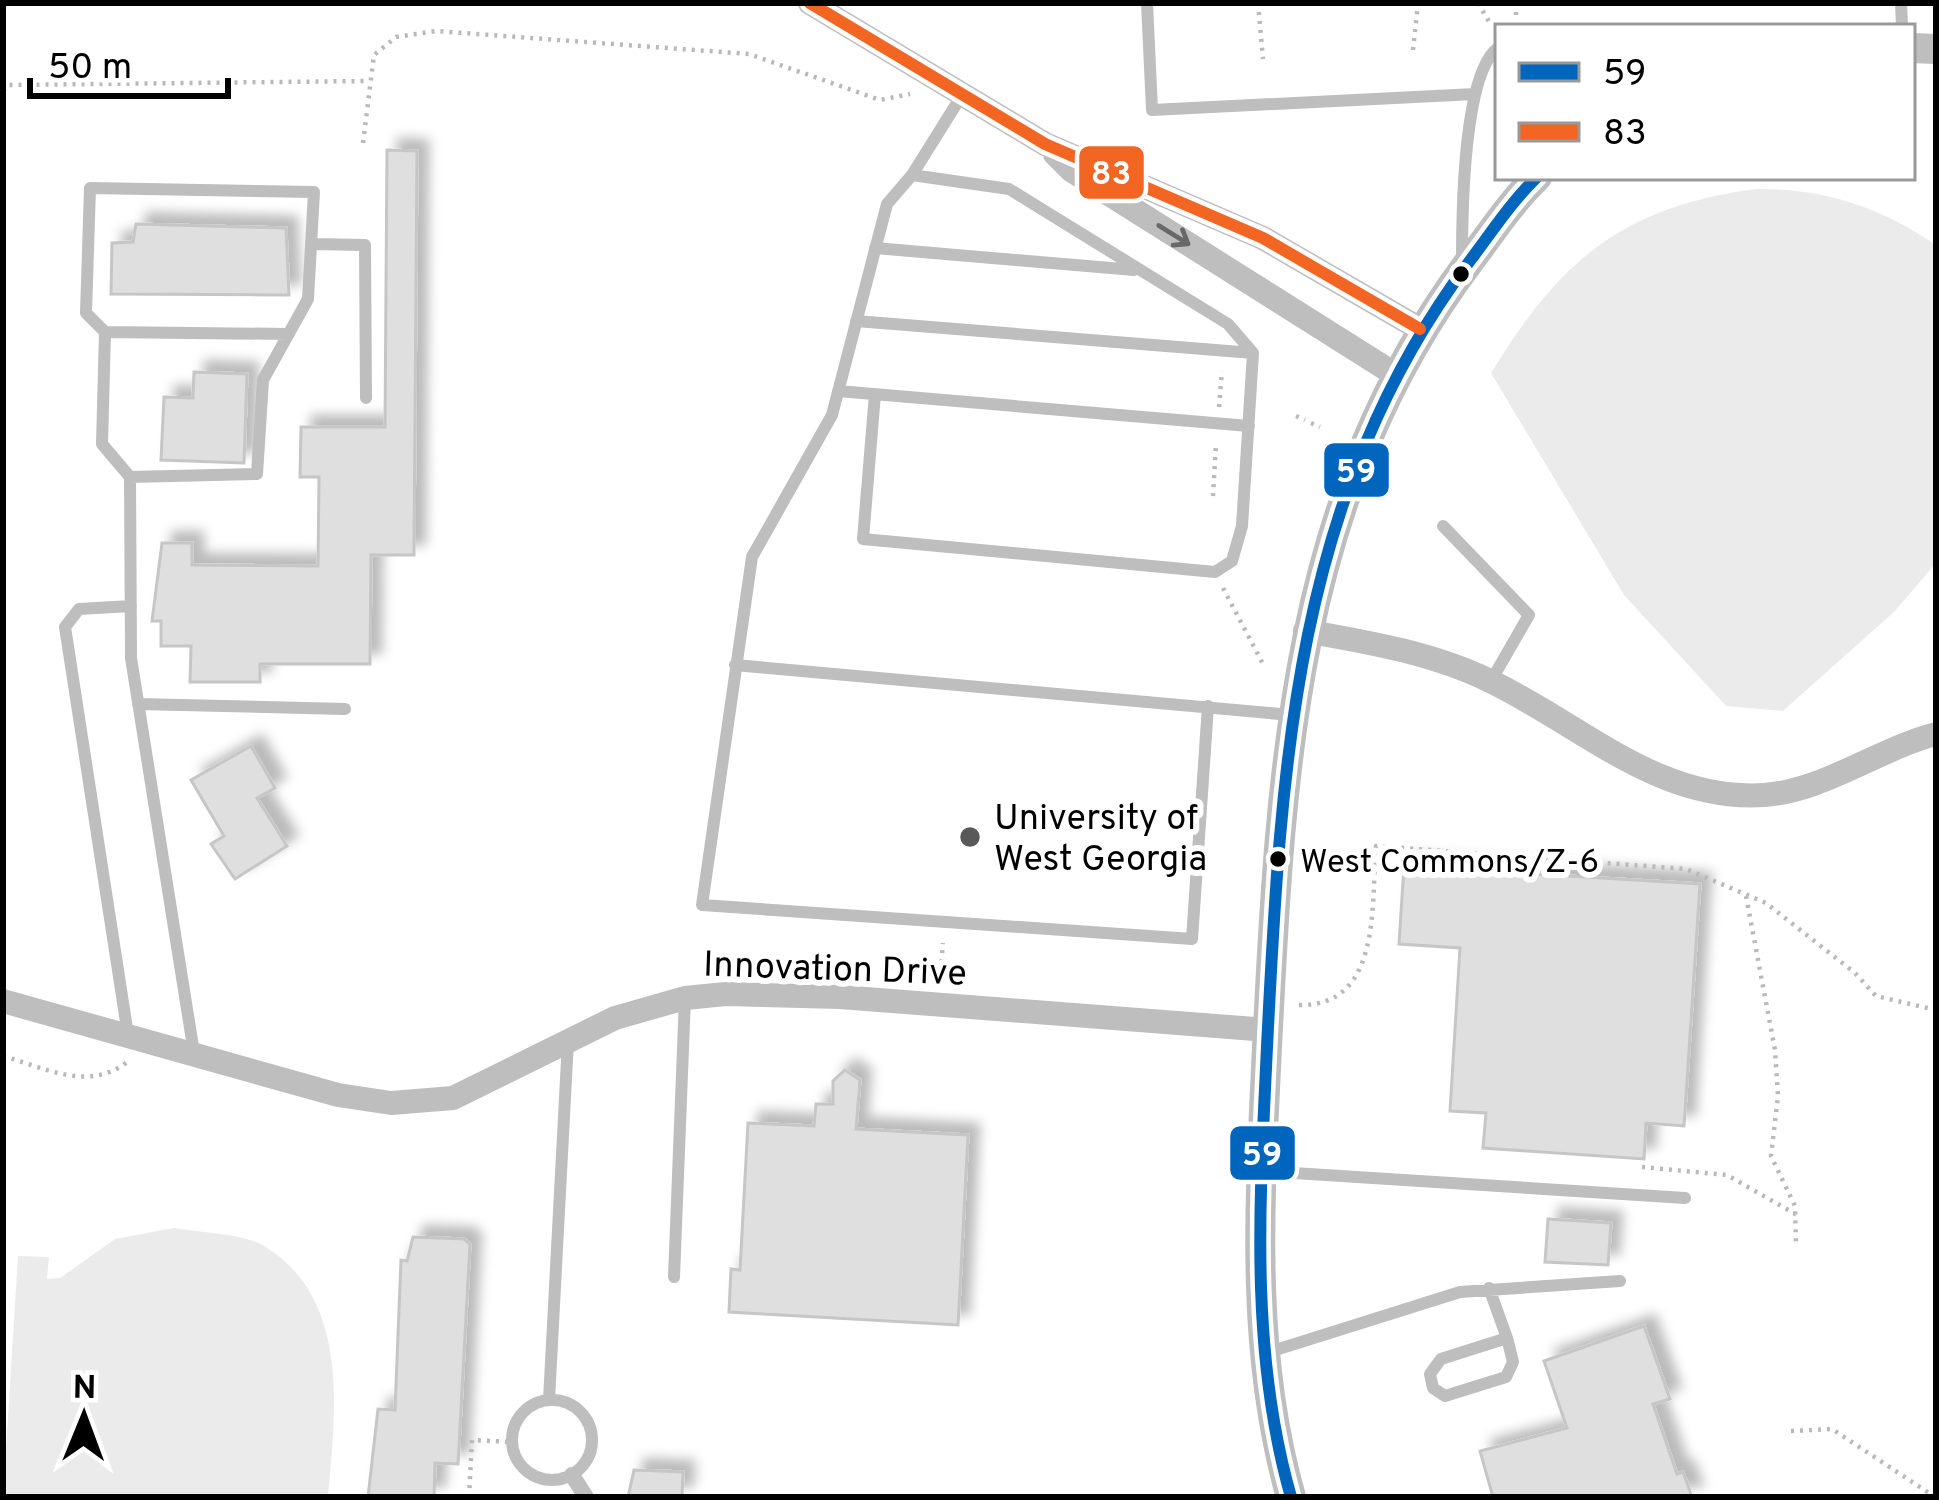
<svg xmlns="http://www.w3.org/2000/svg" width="1939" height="1500" viewBox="0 0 1939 1500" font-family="Overpass,sans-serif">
  <defs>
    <filter id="shadow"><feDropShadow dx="11" dy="-11" stdDeviation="6" flood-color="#0004"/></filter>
  </defs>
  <rect width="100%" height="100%" fill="#fff"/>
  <path fill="#ebebeb" d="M1756,189C1823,188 1881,207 1936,245V563L1895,611L1783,711L1726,706L1624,595L1491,373C1560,260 1622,207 1756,189Z
    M174,1228C200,1233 244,1233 266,1247C351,1301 335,1412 328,1497H3L18,1256L49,1257L47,1279L60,1278L115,1239Z"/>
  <path fill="#dfdfdf" stroke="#c6c6c6" stroke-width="3" filter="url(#shadow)" d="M387,150L417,151L414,555H371L370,664H260V682H190L191,646H161V621H152L162,543H192V565L318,566L319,477H300L301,427H385Z
    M136,224L286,228L289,295L111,294L112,243L133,242Z
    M194,372L247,374L244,463L161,460L164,397L193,398Z
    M251,746L275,788L257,798L287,846L235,879L211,844L224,836L191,780Z
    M1404,866L1700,884L1684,1126L1646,1123L1644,1159L1483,1148L1486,1113L1450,1111L1460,948L1399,944Z
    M845,1070L860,1080L856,1129L968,1135L958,1325L729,1312L731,1269L740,1270L748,1123L814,1126L816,1104H833V1081Z
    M1548,1219L1611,1223L1608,1265L1545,1262Z
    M413,1237L464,1239L470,1244L458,1464L435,1463L434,1497H368L378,1409L395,1410L401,1260L407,1261Z
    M1644,1326L1670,1399L1653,1404L1677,1474L1683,1472L1692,1497H1493L1480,1451L1567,1428L1544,1361Z
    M634,1470L683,1472L682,1497H628Z"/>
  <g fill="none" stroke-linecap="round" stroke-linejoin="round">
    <path stroke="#b9b9b9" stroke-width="4.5" stroke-dasharray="3 6" stroke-linecap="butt" d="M1258,3L1263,59
      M1478,3L1491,25
      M1516,3V17
      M1413,50L1418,3
      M3,91L9,85L366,81
      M363,143L374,55L396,37L436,31L749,54L880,100L910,94
      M1219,407L1222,371
      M1296,416L1305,420
      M1311,423L1320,427
      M1213,496L1216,443
      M1223,588L1263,664
      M1746,896L1775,1050L1778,1096L1771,1156L1795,1206L1796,1246
      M940,980L943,943
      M1299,1005C1382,1007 1371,904 1376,846L1686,869L1766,903L1855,973L1876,996L1936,1010
      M3,1056C45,1068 89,1092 127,1062
      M1642,1167L1727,1175L1797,1215
      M1791,1431L1832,1429L1935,1497
      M469,1497L472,1440L512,1442"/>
    <path stroke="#bebebe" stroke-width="12" d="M1147,3L1152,110L1475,94
      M1901,3L1902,27
      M962,95L912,175L887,204L832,415L752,557L702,905L1192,939L1208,706
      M311,244L365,245L366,398
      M875,248L1134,270
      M1462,260C1462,216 1463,73 1498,48
      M856,321L1253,353
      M105,332L289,334
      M838,391L1249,426
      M875,394L863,539L1215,572L1232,561L1242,526L1253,353L1228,324L1009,189L912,175
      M130,477L257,474L263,380L308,299L314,192L90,188L86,313L105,332L102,444L130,477L131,658L194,1053
      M1443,526L1529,615L1491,681
      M735,665L1291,715
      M138,704L345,709
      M128,1035L65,627L79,609L131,606
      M1262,1171L1685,1198
      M674,1277L685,998
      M1489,1288L1507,1338L1441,1359L1430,1374L1433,1388L1445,1396L1506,1377L1513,1362L1507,1338
      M1266,1353L1460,1292L1620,1281
      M549,1400L568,1041
      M512 1440a40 40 0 1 1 80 0a40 40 0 1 1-80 0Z"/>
    <path stroke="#bebebe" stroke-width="16" d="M572,1475L586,1497"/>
    <path stroke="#bebebe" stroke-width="24" d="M810,3L1045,144L1263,238L1420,329
      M1055,154L1071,170L1396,375
      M1305,631C1367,642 1433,653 1490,681C1580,724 1658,802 1764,795C1824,791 1878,749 1936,734
      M3,1001L338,1095L391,1103L453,1098L615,1018L685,998L726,994L840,997L1268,1030"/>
    <path stroke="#bebebe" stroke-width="30" d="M1912,48L1936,49
      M1291,1497C1249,1350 1260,1197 1267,1047C1281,765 1294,496 1469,262C1491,233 1511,202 1537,177"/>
    <defs>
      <path id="bus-1" d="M1291,1497C1249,1350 1260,1197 1267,1047C1281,765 1294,496 1469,262C1491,233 1511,202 1537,177"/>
      <path id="bus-2" d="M810,3L1045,144L1263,238L1420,329"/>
    </defs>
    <use href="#bus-1" stroke="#fff" stroke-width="21"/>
    <use href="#bus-2" stroke="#fff" stroke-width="21"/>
    <use href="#bus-1" stroke="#0065bd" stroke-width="12"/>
    <use href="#bus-2" stroke="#f26522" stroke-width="12"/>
  </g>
  <defs><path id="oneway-shaft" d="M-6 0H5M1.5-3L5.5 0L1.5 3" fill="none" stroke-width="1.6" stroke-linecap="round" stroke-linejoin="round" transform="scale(3)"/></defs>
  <use stroke="#686868" href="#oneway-shaft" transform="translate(1174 235) rotate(32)"/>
  <g fill="#000" stroke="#fff" stroke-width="4.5">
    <circle cx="1461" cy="274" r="10"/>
    <circle cx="1278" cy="859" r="10"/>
  </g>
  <circle fill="#595959" stroke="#fff" stroke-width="4.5" cx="970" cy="837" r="12"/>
  <g text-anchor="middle" stroke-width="12" stroke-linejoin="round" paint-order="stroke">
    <g font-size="33" fill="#000" stroke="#fff" text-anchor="start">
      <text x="1300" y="872">West Commons/Z-6</text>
    </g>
    <g font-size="36" fill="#000" stroke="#fff" text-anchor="start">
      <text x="994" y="829">University of<tspan x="994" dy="41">West Georgia</tspan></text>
    </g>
    <g font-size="36" fill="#000" stroke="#fff">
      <text transform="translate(835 967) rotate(2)" y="13">Innovation Drive</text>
    </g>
  </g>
  <g stroke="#fff" stroke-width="4.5">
    <rect x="1077" y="144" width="69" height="57" rx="12" fill="#f26522"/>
    <rect x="1322" y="441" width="69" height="58" rx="12" fill="#0065bd"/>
    <rect x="1228" y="1124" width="69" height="58" rx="12" fill="#0065bd"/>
  </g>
  <g font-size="33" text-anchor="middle" font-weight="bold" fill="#fff">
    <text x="1111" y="184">83</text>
    <text x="1356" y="482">59</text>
    <text x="1262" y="1165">59</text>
  </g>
  <rect width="1939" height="1500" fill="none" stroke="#000000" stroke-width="12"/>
  <rect x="1495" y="24" width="420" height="156" fill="#ffffff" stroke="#999999" stroke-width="3"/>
  <rect x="1519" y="63" width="60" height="18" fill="#0065bd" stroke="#999999" stroke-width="3"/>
  <text x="1603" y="84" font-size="36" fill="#000000">59</text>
  <rect x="1519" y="123" width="60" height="18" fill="#f26522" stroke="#999999" stroke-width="3"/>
  <text x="1603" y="144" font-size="36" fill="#000000">83</text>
  <g transform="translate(84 1416) rotate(1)" stroke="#ffffff" stroke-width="9" paint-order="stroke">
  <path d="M0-9L21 45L0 30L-21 45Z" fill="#000000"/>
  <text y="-18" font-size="33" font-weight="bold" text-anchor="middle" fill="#000000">N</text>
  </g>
  <path d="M30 78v18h198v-18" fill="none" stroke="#000000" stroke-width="6"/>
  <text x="48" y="78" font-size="36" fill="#000000" stroke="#ffffff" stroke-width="9" paint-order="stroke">50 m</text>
</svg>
